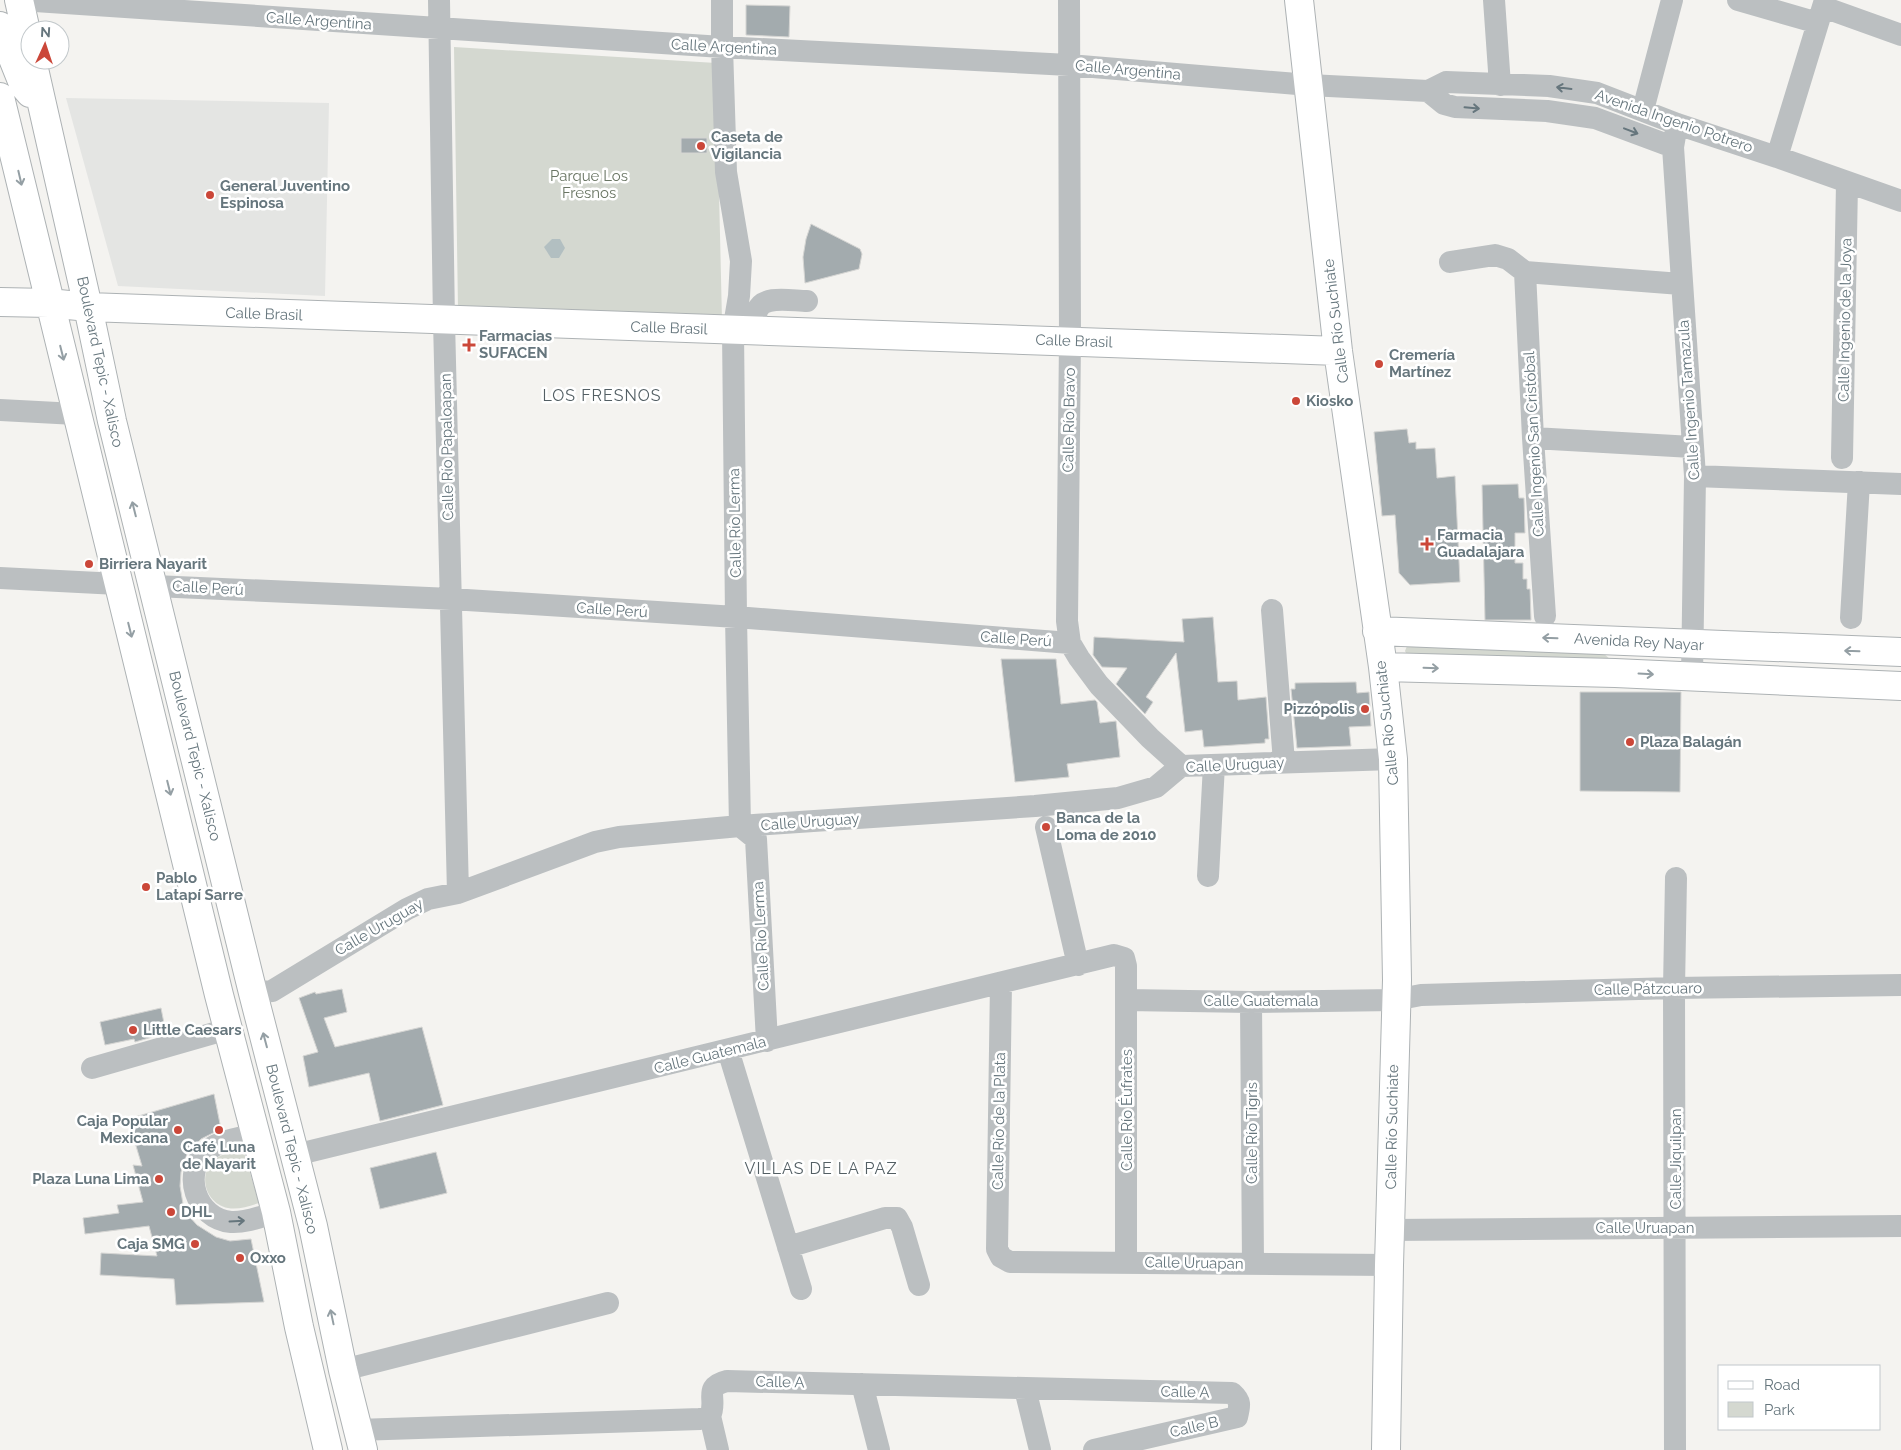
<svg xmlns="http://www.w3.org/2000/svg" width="1901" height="1450" viewBox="0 0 1901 1450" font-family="Raleway,sans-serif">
  <rect width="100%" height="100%" fill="#f4f3f0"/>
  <path fill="#e4e5e3" d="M66,98L329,103L325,296L118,286Z"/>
  <path fill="#d4d8d0" d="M454,47L716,63L722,320L458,309Z
    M1412,644L1604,654L1610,659L1608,664L1407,655L1405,651L1407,646Z
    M243,1149L259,1203C249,1206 238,1210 228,1208C206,1204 197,1175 214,1160C222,1153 233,1152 243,1149Z"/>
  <path fill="#b2bfc1" d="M552,239H560L565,248L559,258H551L544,247Z"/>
  <path fill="#a3abae" stroke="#d5d5d3" d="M746,5L790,6L789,37L746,35Z
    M681,138H707V153H681Z
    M811,224L860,249L862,254L859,269L805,283L803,257L806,239Z
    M1407,429L1409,443L1416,442V449L1435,448L1437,478L1455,476L1460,582L1410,585L1399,573L1395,515L1382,516L1374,432Z
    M1518,484L1519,498H1524L1525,533H1515V563H1523V579H1527V589H1530L1531,620H1485L1482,485Z
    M1213,617L1218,682L1237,681L1238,700L1266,697L1269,739H1265V743L1204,747L1202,730L1185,732L1176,653L1146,697L1153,702L1145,714L1116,684L1127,668L1102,667L1093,655L1094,637L1184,642L1182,619Z
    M1001,659H1056L1061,704L1095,700L1097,702L1100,723L1116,721L1120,757L1067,764L1069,777L1015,782Z
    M1356,682L1357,693L1369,692L1371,726L1349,727L1351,746L1297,748L1291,689H1295V683Z
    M1580,692H1681L1680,792L1580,791Z
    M342,989L347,1012L324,1018L335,1047L422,1027L443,1105L380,1121L369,1073L309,1087L303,1056L318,1052L299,998L315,992L316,994Z
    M161,1008L166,1033L135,1042L134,1039L105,1045L100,1022Z
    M214,1094L221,1129L201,1139L187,1154L181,1172L180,1186L183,1204L188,1215L197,1225L216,1237L230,1241L251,1239L264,1302L176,1305L174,1279L100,1275L101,1253L157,1256L149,1226L85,1234L83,1218L119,1213L117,1205L143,1202L133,1165L142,1166L128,1119Z
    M436,1152L447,1193L380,1209L370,1168Z"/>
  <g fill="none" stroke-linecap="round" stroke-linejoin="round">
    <defs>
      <path id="major" d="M19,0L30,49
        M1299,0L1338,351L1383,667L1393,759L1397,980L1389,1265L1386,1450
        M0,26L24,86L30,93
        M32,60L88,307L112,421L253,993L313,1226L343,1370L363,1450
        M0,97L219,995L276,1212L299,1327L328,1450
        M0,302L49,303L88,307C505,323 922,335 1338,351
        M1377,631L1901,652
        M1383,667L1615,673L1901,686"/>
    </defs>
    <use href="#major" stroke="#adb2b4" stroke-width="30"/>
    <path stroke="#bbbfc1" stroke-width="22" d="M20,0L722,47L1069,65L1309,85L1428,91L1446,82L1549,86L1597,93L1677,124L1777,157L1901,201
      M439,0L444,321L458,893
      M722,0V47L726,172L741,261L739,296L733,331L736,617L740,826L756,839L767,1041
      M1069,0L1070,340L1067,621L1070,643L1079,658L1099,685L1150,738L1181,766
      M1494,0L1500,85
      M1738,0L1818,23
      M1823,7L1901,35
      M1428,91L1444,104L1455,107L1547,111L1595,118L1673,147
      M1643,110L1672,0
      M1677,124L1673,147L1695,476L1692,677
      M1777,157L1825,0
      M1450,262L1495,255L1508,259L1525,272
      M1525,272L1533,438L1545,616
      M1525,272L1681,284
      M754,331C755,325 755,317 757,311C763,294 792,301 807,301
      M0,410L76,414
      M1533,438L1692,447
      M1842,458L1847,183
      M1695,476L1901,484
      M0,578L118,584
      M154,586L451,599L736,617L1070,643
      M1272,610L1284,762
      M1851,618L1859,482
      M1046,827L1078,965
      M1208,876L1214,765
      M1001,983L997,1249L1001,1257L1010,1262L1389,1265
      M253,993L272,991L407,909L428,899L458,893L595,842L619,837L740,826L1035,806L1118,798L1156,787L1181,766L1393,759
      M1127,1000L1251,1002L1395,1000L1421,995L1674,988L1901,985
      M1251,1002L1253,1264
      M728,1050L801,1289
      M92,1068L228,1029
      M255,1134C240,1138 221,1140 208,1150C180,1172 196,1219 231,1222C246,1223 262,1216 276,1212
      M295,1155L1114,955L1124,958L1126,966V1262
      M1390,1230L1901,1226
      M788,1247L885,1218H897L902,1227L919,1285
      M343,1370L608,1303
      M862,1384L879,1450
      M1025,1389L1040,1450
      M710,1416L718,1450
      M357,1430L700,1419L710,1416C718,1400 702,1387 727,1381L1232,1393C1241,1401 1240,1405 1237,1417L1094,1450
      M1675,1450L1674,988L1676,878"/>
    <use href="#major" stroke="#fff" stroke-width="28"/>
  </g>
  <defs><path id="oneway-shaft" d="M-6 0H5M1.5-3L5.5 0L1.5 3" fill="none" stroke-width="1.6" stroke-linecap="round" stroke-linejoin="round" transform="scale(1.25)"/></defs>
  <g stroke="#66767d">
    <use href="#oneway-shaft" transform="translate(1564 88) rotate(-173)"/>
    <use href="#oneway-shaft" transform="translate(1472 108) rotate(5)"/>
    <use href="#oneway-shaft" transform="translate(1631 131) rotate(21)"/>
    <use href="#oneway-shaft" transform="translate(237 1221) rotate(-3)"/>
  </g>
  <g stroke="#949fa4">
    <use href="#oneway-shaft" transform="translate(20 178) rotate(77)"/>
    <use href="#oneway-shaft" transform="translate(62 353) rotate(76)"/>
    <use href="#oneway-shaft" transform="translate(134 509) rotate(-104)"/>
    <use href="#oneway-shaft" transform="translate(130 630) rotate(76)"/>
    <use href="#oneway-shaft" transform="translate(1550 638) rotate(-178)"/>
    <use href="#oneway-shaft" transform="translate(1852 651) rotate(-178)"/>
    <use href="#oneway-shaft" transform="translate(1431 668) rotate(2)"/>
    <use href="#oneway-shaft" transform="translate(1646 674) rotate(3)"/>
    <use href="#oneway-shaft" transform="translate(169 788) rotate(76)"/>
    <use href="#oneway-shaft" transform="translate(265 1040) rotate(-105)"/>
    <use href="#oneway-shaft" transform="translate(332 1317) rotate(-102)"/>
  </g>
  <g fill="#cb4739" stroke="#fff" stroke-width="2">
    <circle cx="701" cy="146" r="5"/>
    <circle cx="210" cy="195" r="5"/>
    <path d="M466.5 337.5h5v5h5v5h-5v5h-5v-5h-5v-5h5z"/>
    <circle cx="1379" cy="364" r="5"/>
    <circle cx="1296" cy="401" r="5"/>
    <path d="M1424.5 536.5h5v5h5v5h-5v5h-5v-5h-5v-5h5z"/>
    <circle cx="89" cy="564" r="5"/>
    <circle cx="1365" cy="709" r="5"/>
    <circle cx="1630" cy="742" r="5"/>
    <circle cx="1046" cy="827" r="5"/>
    <circle cx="146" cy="887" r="5"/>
    <circle cx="133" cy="1030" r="5"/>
    <circle cx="178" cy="1130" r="5"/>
    <circle cx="219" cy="1130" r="5"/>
    <circle cx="159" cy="1179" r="5"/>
    <circle cx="171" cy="1212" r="5"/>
    <circle cx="195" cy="1244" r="5"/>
    <circle cx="240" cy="1258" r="5"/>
  </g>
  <g text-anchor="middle" stroke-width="5" stroke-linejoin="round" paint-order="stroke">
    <g font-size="15" fill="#66767d" stroke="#fff">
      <text transform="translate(319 21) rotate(4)" y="5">Calle Argentina</text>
      <text transform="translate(724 47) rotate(3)" y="5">Calle Argentina</text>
      <text transform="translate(1128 70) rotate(5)" y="5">Calle Argentina</text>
      <text transform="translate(1674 121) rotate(19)" y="5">Avenida Ingenio Potrero</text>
      <text transform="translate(264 314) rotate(2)" y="5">Calle Brasil</text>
      <text transform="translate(1845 320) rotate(-89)" y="5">Calle Ingenio de la Joya</text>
      <text transform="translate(1336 321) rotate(-97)" y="5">Calle Río Suchiate</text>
      <text transform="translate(669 328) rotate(2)" y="5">Calle Brasil</text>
      <text transform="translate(1074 341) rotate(2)" y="5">Calle Brasil</text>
      <text transform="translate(100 362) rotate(78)" y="5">Boulevard Tepic - Xalisco</text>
      <text transform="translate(1689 400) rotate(-94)" y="5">Calle Ingenio Tamazula</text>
      <text transform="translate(1069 420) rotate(-89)" y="5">Calle Río Bravo</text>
      <text transform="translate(1534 444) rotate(-93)" y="5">Calle Ingenio San Cristóbal</text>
      <text transform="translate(447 447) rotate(-91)" y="5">Calle Río Papaloapan</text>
      <text transform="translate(735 523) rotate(-91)" y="5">Calle Río Lerma</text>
      <text transform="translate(208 588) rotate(3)" y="5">Calle Perú</text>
      <text transform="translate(612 610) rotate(4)" y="5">Calle Perú</text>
      <text transform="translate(1016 639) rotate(4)" y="5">Calle Perú</text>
      <text transform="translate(1639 642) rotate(3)" y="5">Avenida Rey Nayar</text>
      <text transform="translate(1387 723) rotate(-96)" y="5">Calle Río Suchiate</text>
      <text transform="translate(195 756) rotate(76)" y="5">Boulevard Tepic - Xalisco</text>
      <text transform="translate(1235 765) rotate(-3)" y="5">Calle Uruguay</text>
      <text transform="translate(810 822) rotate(-4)" y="5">Calle Uruguay</text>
      <text transform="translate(379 927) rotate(-30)" y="5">Calle Uruguay</text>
      <text transform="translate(761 936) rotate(-93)" y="5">Calle Río Lerma</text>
      <text transform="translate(1648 989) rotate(-1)" y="5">Calle Pátzcuaro</text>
      <text x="1261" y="1006">Calle Guatemala</text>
      <text transform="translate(710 1055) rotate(-14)" y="5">Calle Guatemala</text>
      <text transform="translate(1127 1110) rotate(-90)" y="5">Calle Río Éufrates</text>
      <text transform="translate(999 1121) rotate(-89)" y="5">Calle Río de la Plata</text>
      <text transform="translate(1392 1127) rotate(-89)" y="5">Calle Río Suchiate</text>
      <text transform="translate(1252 1133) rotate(-90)" y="5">Calle Río Tigris</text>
      <text transform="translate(292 1149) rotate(76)" y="5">Boulevard Tepic - Xalisco</text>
      <text transform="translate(1676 1159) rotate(-90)" y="5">Calle Jiquilpan</text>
      <text x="1645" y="1233">Calle Uruapan</text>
      <text transform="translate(1194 1263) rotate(1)" y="5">Calle Uruapan</text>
      <text transform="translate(780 1382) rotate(1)" y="5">Calle A</text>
      <text transform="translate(1185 1392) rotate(1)" y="5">Calle A</text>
      <text transform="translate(1194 1427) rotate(-13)" y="5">Calle B</text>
    </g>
    <g font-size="15" font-weight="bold" fill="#66767d" stroke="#fff" text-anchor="start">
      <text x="711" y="142">Caseta de<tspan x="711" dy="17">Vigilancia</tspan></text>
      <text x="220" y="191">General Juventino<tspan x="220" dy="17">Espinosa</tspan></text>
      <text x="479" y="341">Farmacias<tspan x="479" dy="17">SUFACEN</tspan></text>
      <text x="1389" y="360">Cremería<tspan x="1389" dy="17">Martínez</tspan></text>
      <text x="1306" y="406">Kiosko</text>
      <text x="1437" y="540">Farmacia<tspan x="1437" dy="17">Guadalajara</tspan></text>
      <text x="99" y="569">Birriera Nayarit</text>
      <text x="1355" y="714" text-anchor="end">Pizzópolis</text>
      <text x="1640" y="747">Plaza Balagán</text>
      <text x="1056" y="823">Banca de la<tspan x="1056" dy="17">Loma de 2010</tspan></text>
      <text x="156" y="883">Pablo<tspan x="156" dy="17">Latapí Sarre</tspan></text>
      <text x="143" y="1035">Little Caesars</text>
      <text x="168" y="1126" text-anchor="end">Caja Popular<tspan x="168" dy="17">Mexicana</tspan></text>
      <text x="219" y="1152" text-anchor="middle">Café Luna<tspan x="219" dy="17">de Nayarit</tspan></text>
      <text x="149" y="1184" text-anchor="end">Plaza Luna Lima</text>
      <text x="181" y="1217">DHL</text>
      <text x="185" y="1249" text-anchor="end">Caja SMG</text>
      <text x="250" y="1263">Oxxo</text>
    </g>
    <g font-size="15" fill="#6a7664" stroke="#fff">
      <text x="589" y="181">Parque Los<tspan x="589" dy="17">Fresnos</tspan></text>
    </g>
    <g font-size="16" letter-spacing="1" fill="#535f64" stroke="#fff">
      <text x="602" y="401">LOS FRESNOS</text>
      <text x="821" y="1174">VILLAS DE LA PAZ</text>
    </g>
  </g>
  <rect x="1718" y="1365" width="162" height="65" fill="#ffffff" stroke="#c2c8cb"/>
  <rect x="1728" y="1381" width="25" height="8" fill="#ffffff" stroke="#c2c8cb"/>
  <text x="1764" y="1390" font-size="15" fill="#66767d">Road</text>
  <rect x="1728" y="1402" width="25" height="15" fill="#d4d8d0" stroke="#c2c8cb"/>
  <text x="1764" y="1415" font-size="15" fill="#66767d">Park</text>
  <g transform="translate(45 45) rotate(3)"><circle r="24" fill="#ffffff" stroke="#c2c8cb"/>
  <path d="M0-4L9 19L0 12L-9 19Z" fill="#cb4739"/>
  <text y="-8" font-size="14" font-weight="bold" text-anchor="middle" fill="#66767d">N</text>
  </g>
</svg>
